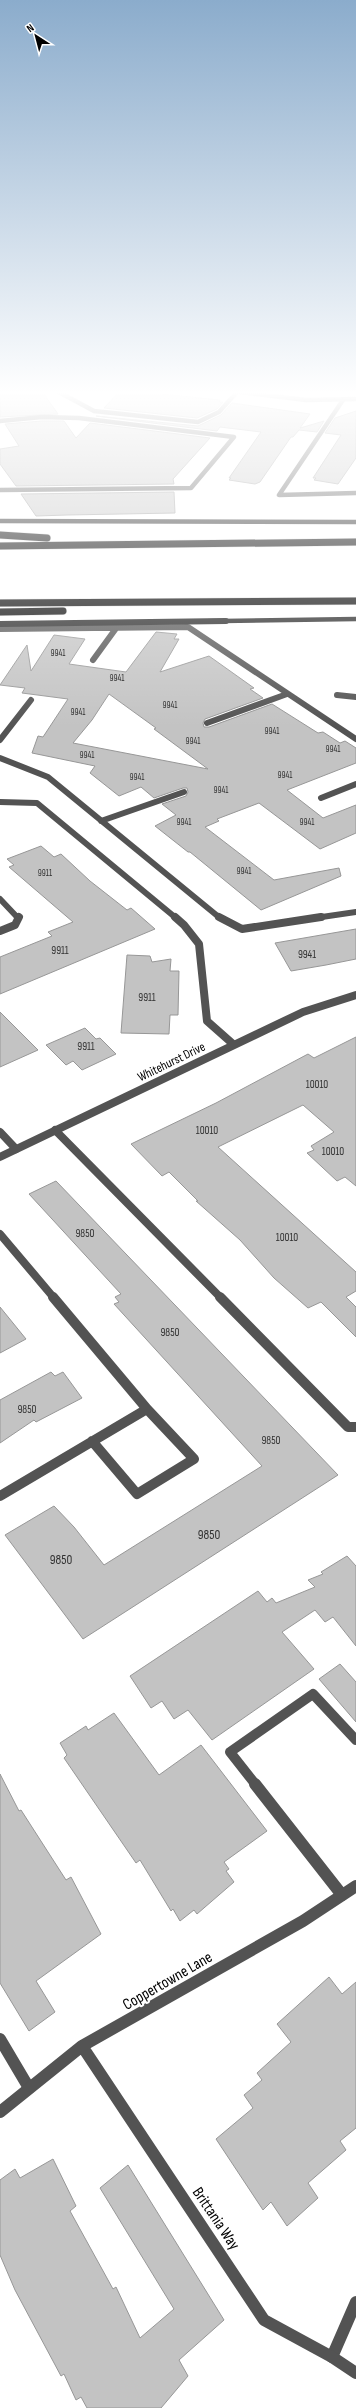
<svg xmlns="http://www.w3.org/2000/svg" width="356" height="2408" viewBox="0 0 356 2408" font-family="'Sofia Sans Condensed',sans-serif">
  <rect width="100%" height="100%" fill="#fff"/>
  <path fill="#c3c3c3" stroke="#979797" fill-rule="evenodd" d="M0,390H41L58,414L0,417Z
    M121,390L220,400L219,402H223L217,409L197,418L104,408Z
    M232,403L310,414L300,428L324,421L317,432L299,430L293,437H291L260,482L255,484L229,480L231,478H229L261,432L220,427L217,431L96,416L198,426L221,415Z
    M356,411V458L338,484L314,480L316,478H313L341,435L325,433L335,418Z
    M42,421H64L76,438L90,423L210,438L173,479L174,484L16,486L0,464V449L19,446L5,424Z
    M174,492L175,513L67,515L36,516L21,494Z
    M156,632L177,634L174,639H179L160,672L209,656L254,688L250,689L263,698L205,719L203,723L204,727H209L272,704L318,733L323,732L340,743L345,741L356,748V763L287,790L323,818L356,805V833L320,849L259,803L217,819L219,821L205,827L274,880L339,868L341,876L261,910L190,852H188L155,826L176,815L162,804L186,796L188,792L187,788H183L154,798L141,787L119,796L90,773L95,766L32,753L38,736L43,737L68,699L22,693L25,688L0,685L27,645L31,671L54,635L85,639L69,664L126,672ZM109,694L156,728L154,729L208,769L73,743L92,720Z
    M41,846L54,857L61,854L90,881L127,910L131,908L155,929L0,994V957L52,936L48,932L73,922L9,867L14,865L7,859Z
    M356,929V959L326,965L291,971L275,943Z
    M127,955L150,956L152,962L171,959L170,971H179L178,1015H170L169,1034L121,1033Z
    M0,1012L38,1050L0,1067Z
    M85,1028L96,1039L100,1038L116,1054L82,1070L73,1061L66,1065L46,1045Z
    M356,1037V1186L345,1177L337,1181L307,1153L314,1150L311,1146L334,1132L303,1105L218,1147L356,1272V1291L346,1297L356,1307V1337L321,1302L308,1308L274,1278L240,1240L196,1201H198L169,1172L162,1176L131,1144L216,1103L308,1054L314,1058Z
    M56,1181L338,1475L83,1639L5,1535L54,1506L74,1527L104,1565L262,1466L114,1304L119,1302L115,1297L121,1294L29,1194Z
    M0,1307L26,1339L0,1353Z
    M51,1372L55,1376L63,1372L82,1398L36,1422L34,1420L0,1443V1400Z
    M347,1556L356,1566V1646L333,1617L325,1622L315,1610L282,1632L314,1669L212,1740L188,1710L174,1719L162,1701L151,1708L130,1676L258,1591L267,1602L272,1598L276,1603L315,1587L308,1580L323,1574L321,1572Z
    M340,1664L356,1682V1722L319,1679Z
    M114,1713L159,1775L201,1745L267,1831L224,1862L229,1869L226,1871L234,1882L197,1914L194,1910L180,1921L173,1909L171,1911L140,1860L136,1863L64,1758L67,1755L60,1743L86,1726L88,1730Z
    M0,1774L19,1811L21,1810L66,1880L71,1877L101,1934L36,1981L55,2012L29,2031L0,1983Z
    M329,1977L342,1994L356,1982V2128L340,2141L346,2150L308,2183L318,2198L287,2226L271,2202L263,2210L216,2139L253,2108L244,2095L262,2080L257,2073L291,2042L277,2024Z
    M53,2159L76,2206L70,2211L113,2289L116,2287L140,2338L174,2309L100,2188L128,2165L224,2320L179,2360L188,2376L161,2408H87L81,2397L76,2400L64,2374L61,2376L15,2290L0,2255V2180L15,2169L20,2178Z"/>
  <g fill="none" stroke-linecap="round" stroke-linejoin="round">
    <defs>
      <path id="motorway" d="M0,535L47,538
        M0,546L356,542
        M0,603L356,601
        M0,612L63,611"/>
    </defs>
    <use href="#motorway" stroke="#dbdbdb" stroke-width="8"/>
    <path stroke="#535353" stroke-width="4.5" d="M55,390L94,411L198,422L219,412L237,392
      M343,400L279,495L356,493
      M0,421L42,417L79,418L234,437L191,488L0,490"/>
    <path stroke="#535353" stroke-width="6" d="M0,629L188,627L356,739
      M93,660L117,627
      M337,695L356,697
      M207,723L287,694
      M0,740L31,700
      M0,758L48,777L220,918
      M321,798L356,784
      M0,802L37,803L176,918
      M101,821L184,792
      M0,899L18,918
      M315,918L356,912"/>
    <path stroke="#535353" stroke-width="8" d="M175,917L184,925L199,944L207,1021L233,1044
      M219,917L242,929L321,917
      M0,931L15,925L19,917
      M55,1130L221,1298
      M0,1132L16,1149
      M0,1234L54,1298"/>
    <path stroke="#535353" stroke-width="10" d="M220,1297L348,1427H356
      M92,1441L137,1494L194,1459L147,1409
      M0,1496L147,1409L53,1297
      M256,1785L230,1752L313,1694L356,1740"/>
    <path stroke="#535353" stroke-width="12" d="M255,1784L342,1895
      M0,2039L29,2088
      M332,2357L356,2302"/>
    <path stroke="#535353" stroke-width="4.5" d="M223,390L306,400L356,399"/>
    <path stroke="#535353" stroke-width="12" d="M82,2046L264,2320L332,2357L356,2373
      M0,2112L82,2046L303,1921L356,1886"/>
    <path stroke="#535353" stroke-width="8" d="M0,1157L303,1012L356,995"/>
    <path stroke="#202020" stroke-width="4.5" d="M0,521L356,522
      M155,622L356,619"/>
    <path stroke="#202020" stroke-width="6" d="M0,624L226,621"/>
    <use href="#motorway" stroke="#000" stroke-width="7"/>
  </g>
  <linearGradient id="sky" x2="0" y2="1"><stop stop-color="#8baccc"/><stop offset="0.54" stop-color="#fff"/><stop offset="1" stop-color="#fff" stop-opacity="0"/></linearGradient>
  <rect width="356" height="727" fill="url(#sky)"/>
  <g text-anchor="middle" stroke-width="4" stroke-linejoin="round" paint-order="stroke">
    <g font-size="9" fill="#313131">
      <text x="58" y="656">9941</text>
      <text x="117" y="681">9941</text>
      <text x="170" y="708">9941</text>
      <text x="78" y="715">9941</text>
      <text x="272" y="734">9941</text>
      <text x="193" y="744">9941</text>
      <text x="333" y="752">9941</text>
      <text x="87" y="758">9941</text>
      <text x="285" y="778">9941</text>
      <text x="137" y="780">9941</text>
      <text x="221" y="793">9941</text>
      <text x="184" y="825">9941</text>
      <text x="307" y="825">9941</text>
      <text x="244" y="874">9941</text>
      <text x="45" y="876">9911</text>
    </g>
    <g font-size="11" fill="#313131">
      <text x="60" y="954">9911</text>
      <text x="307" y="958">9941</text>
      <text x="147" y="1001">9911</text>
      <text x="86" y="1050">9911</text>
      <text x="317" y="1088">10010</text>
      <text x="207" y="1134">10010</text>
      <text x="333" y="1155">10010</text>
      <text x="85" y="1237">9850</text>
      <text x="287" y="1241">10010</text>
      <text x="170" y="1336">9850</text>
      <text x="27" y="1413">9850</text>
      <text x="271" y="1444">9850</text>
    </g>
    <g font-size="13" fill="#000" stroke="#fff">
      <text transform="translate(171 1061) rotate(-26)" y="5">Whitehurst Drive</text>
    </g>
    <g font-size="13" fill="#313131">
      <text x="209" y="1539">9850</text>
      <text x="61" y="1564">9850</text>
    </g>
    <g font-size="16" fill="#000" stroke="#fff">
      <text transform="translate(167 1980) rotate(-30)" y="6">Coppertowne Lane</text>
      <text transform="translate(217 2218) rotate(56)" y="6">Brittania Way</text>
    </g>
  </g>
  <g transform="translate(36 36) rotate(324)" stroke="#ffffff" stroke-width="3" paint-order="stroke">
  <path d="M0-3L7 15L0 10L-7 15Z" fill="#000000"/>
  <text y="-6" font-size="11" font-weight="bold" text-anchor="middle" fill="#000000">N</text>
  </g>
</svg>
